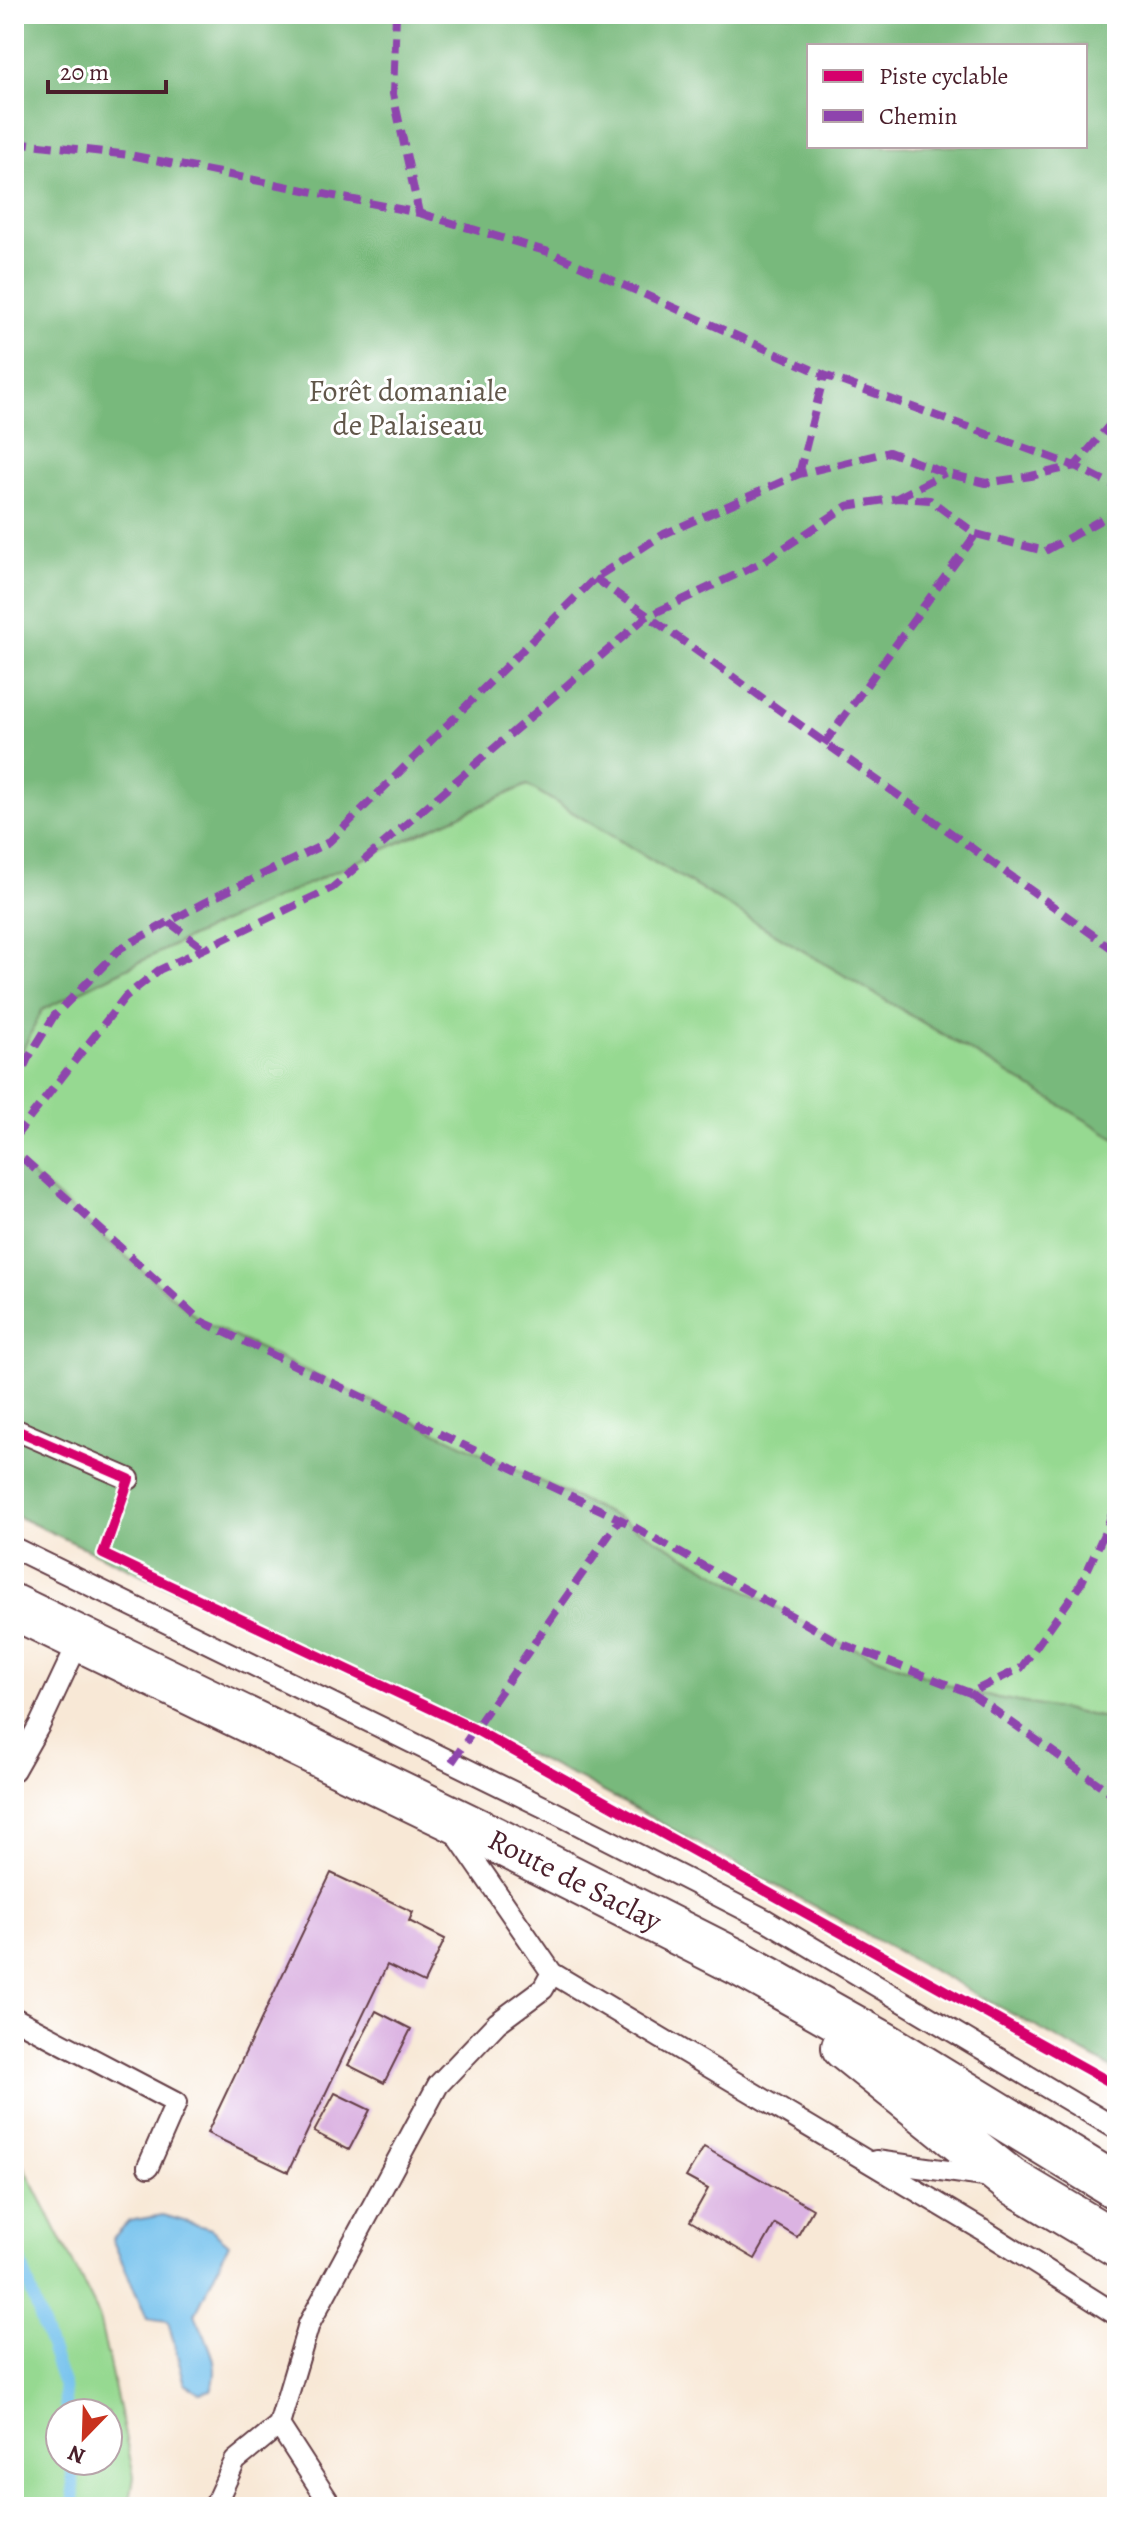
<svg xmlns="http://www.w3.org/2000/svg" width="1131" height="2521" viewBox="0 0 1131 2521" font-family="Alegreya,serif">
  <rect width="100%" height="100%" fill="#fff"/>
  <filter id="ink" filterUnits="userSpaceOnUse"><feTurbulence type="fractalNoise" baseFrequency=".0125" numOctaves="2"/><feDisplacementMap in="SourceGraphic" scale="16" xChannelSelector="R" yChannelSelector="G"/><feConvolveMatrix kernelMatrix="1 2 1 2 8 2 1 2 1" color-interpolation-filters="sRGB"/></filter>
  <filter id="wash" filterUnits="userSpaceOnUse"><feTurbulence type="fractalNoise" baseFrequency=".006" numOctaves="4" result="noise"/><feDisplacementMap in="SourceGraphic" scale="32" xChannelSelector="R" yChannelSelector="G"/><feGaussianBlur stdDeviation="1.8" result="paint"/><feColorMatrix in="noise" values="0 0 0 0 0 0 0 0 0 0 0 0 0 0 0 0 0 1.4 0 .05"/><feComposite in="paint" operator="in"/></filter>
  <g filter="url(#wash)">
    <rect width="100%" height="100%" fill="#f8e8d6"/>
    <path fill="#96d991" stroke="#707c5e" stroke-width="2" fill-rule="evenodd" d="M527,785L1117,1139V1720L970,1693L840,1643L620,1519L201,1321L14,1160V1068L41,1010L188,938Z
      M14,2146L98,2313L134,2476L129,2507H14ZM60,2413H108V2461H60Z"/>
    <path fill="#78b97b" stroke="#616c53" stroke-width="2" fill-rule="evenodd" d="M14,14H1117V1139L527,785L188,938L42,1010L14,1068ZM809,46H1085V146H809Z
      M14,1160L201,1321L620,1519L840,1643L970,1693L1117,1720V2071L580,1779L14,1515Z"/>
    <path fill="#73c1ed" stroke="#5e708c" stroke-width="2" d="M163,2215L211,2229L229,2244L195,2314C205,2339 223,2363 211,2390L200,2393L185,2384L168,2321L147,2318L112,2239L129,2221Z"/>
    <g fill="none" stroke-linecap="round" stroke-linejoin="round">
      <path stroke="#73c1ed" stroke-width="12" d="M14,2242L64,2387L66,2413
        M71,2461L75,2507"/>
    </g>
    <g id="blocks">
      <path fill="#dbb3e2" d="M331,1873L413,1912L409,1921L445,1939L424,1983L387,1965L288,2172L207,2133Z
        M376,2011L411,2029L384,2083L348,2065Z
        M335,2093L370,2110L349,2150L314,2132Z
        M704,2147L813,2209L797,2237L775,2224L755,2259L690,2221L708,2189L686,2177Z"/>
    </g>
  </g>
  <g filter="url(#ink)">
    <use href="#blocks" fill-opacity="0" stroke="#643d45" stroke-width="2"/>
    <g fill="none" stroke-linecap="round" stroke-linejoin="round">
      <defs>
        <path id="service" d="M14,1429L129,1479
          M14,1548L548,1809L766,1920L1117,2129
          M14,1770L40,1724L80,1639
          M552,1973L986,2232L1117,2315
          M14,2018L176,2103L148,2167
          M876,2161L991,2177
          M279,2425L332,2507
          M214,2507L235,2461L279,2425L309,2324L438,2085L497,2023L543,1989L552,1973L454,1831"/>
        <path id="secondary" d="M14,1607L492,1838L739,1963L885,2045L1117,2187
          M844,2047L1010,2180L1117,2244"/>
      </defs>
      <use href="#service" stroke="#643d45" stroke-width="24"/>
      <use href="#secondary" stroke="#643d45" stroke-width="48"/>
      <use href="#service" stroke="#fff" stroke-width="20"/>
      <use href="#secondary" stroke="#fff" stroke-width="44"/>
      <path stroke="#8e44ad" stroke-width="8" stroke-dasharray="16 8" stroke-linecap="butt" d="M14,142L130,155L419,213L393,94L396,14
        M419,213L552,253L824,375L1075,466L1117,487
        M799,474L824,375
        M897,498L945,473
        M595,578L1117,952
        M824,744L976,534
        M169,922L203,948
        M14,1089L27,1060L54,1016L121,948L205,902L329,842L595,578L664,534L799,474L889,452L945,473L986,483L1031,476L1075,466L1112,422L1117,412
        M14,1138L16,1152L201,1321L620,1519L840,1643L970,1693L1021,1668L1082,1582L1108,1525L1117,1499
        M14,1138L125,997L159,970L332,888L646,617L763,562L847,506L897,498L930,500L976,534L1045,551L1117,511
        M970,1693L1117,1797
        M452,1762L620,1519"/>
      <defs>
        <path id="cycleway" d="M14,1429L129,1479L103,1554L474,1729L1117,2086"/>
      </defs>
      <use href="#cycleway" stroke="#fff" stroke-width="15"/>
      <use href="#cycleway" stroke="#d6006c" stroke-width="10"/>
    </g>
  </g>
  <g text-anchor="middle" stroke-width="6" stroke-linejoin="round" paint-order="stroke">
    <g font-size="30" fill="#61574a" stroke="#fff">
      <text x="408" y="401">Forêt domaniale<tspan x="408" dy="34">de Palaiseau</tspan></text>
    </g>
    <g font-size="30" fill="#4a1f2b" stroke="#fff">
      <text transform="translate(575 1880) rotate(27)" y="10">Route de Saclay</text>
    </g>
  </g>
  <rect width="1131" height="2521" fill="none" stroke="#fff" stroke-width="48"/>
  <rect x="807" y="44" width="280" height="104" fill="#ffffff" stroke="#b7a5aa" stroke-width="2"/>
  <rect x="823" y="70" width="40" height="12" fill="#d6006c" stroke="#b7a5aa" stroke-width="2"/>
  <text x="879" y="84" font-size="24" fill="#4a1f2b">Piste cyclable</text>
  <rect x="823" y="110" width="40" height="12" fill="#8e44ad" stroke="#b7a5aa" stroke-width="2"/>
  <text x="879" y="124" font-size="24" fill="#4a1f2b">Chemin</text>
  <g transform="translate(84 2437) rotate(203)"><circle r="38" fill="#ffffff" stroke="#b7a5aa" stroke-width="2"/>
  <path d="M0-6L14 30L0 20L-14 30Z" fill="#c8321e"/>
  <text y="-12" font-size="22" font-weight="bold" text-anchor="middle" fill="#4a1f2b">N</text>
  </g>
  <path d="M48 80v12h118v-12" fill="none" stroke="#4a1f2b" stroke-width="4"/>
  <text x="60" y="80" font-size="24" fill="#4a1f2b" stroke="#ffffff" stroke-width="6" paint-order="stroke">20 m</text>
</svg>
